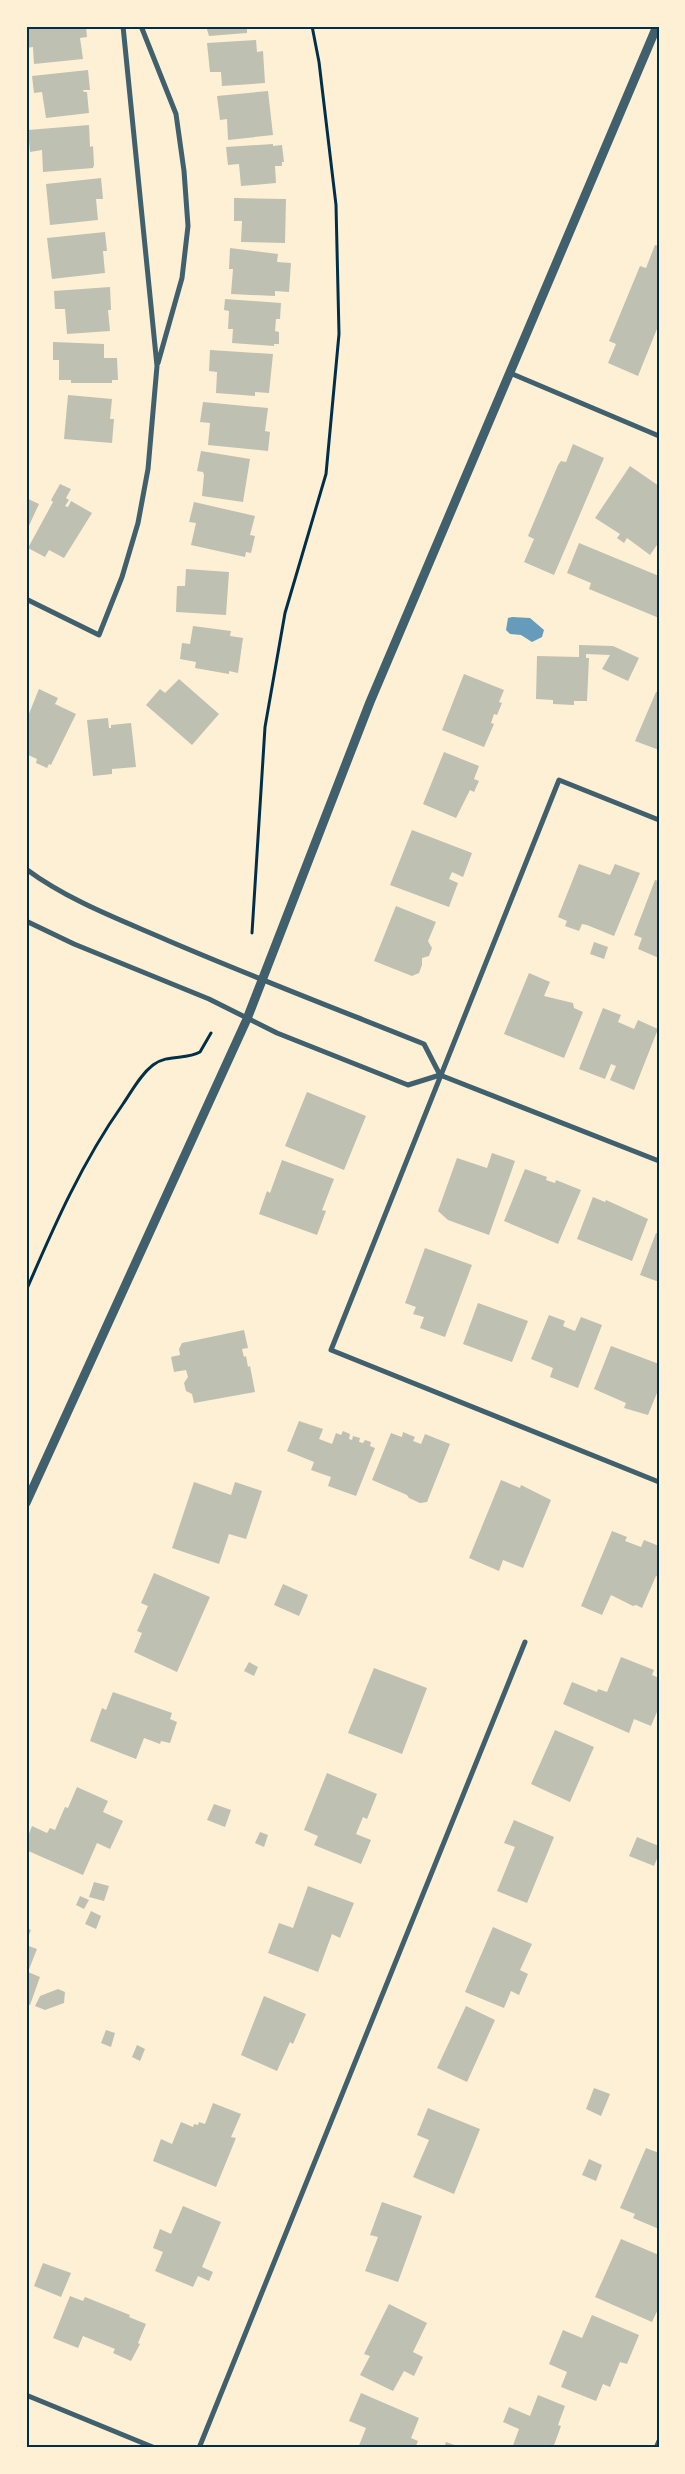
<svg xmlns="http://www.w3.org/2000/svg" width="685" height="2474" viewBox="0 0 685 2474" font-family="'Space Grotesk',sans-serif">
  <rect width="100%" height="100%" fill="#fdf0d5"/>
  <path fill="#669bbc" d="M512,617L530,618L544,630L542,637L532,642L521,635L510,634L506,630L508,618Z"/>
  <path fill="#bec0b2" d="M26,26H86L87,37L80,38L83,59L34,64L33,47L26,48Z
    M206,26H265V28L247,29V33L209,36Z
    M256,40L257,52L263,51L265,83L222,86L221,72H210L207,43Z
    M88,70L90,90H83L84,92H87L89,113L46,118L42,92L34,93L32,76Z
    M268,91L273,135L228,140L227,119L220,120L217,96Z
    M89,125L90,147L93,146L94,165L93,168L43,172L42,150L30,152L28,130Z
    M273,144V146L282,145L284,162H282V166H275L276,183L241,186L239,164L228,165L226,147Z
    M101,178L103,199H96L98,220L50,225L46,184Z
    M234,198L286,199L285,243L241,242L242,221H234Z
    M105,232L107,251H103L105,273L52,279L47,238Z
    M655,245L659,246V324L638,376L608,363L616,344L609,341L640,266L646,268Z
    M230,248L278,254L277,262L291,263L289,292L275,291V296L231,294L233,269H229Z
    M110,287L111,310H108L110,331L67,334L65,309H55L54,291Z
    M225,299L281,303L280,319H276L275,331L279,332V344H274V346L232,343L233,329H228L229,311L224,310Z
    M53,342L104,344V358H117L118,380H112V383H71V380H59V360H53Z
    M210,350L273,354L269,393L255,392V396L216,393L217,372L209,371Z
    M68,395L112,399L110,419H114L112,443L64,439Z
    M203,402L268,408L265,431L270,432L268,451L208,445L210,423L200,422Z
    M573,444L604,458L554,575L524,562L534,539L528,536L558,465L561,461L566,462Z
    M201,451L250,459L243,502L202,496L204,475L203,472L197,471Z
    M630,466L659,486V542L650,555L627,538L624,543L617,538L620,534L595,518Z
    M60,484L71,489L66,498L69,500L65,506L68,507L71,501L92,513L64,558L49,550L45,557L28,548L53,502L51,500Z
    M26,498L39,504L26,532Z
    M194,502L255,516L250,535L255,536L251,553L246,552L245,557L191,545L196,523L189,522Z
    M579,543L659,576V618L589,589L591,583L567,573Z
    M186,569L229,572L226,615L176,612L177,586H185Z
    M193,626L231,631L230,636L243,638L238,673L229,671V674L195,668L196,662L180,659L182,643L190,644Z
    M579,645L613,646L639,658L628,681L602,669L610,655L586,654V658H589L587,701H574V705L553,704V700L536,699L537,656L579,657Z
    M464,674L504,690L499,702L502,703L497,715L494,714L491,723L494,724L484,747L442,730Z
    M179,679L219,714L192,745L146,705L160,689L165,693Z
    M39,689L58,698L55,704L76,714L51,765L49,764L47,768L36,763L37,759L26,754V721Z
    M656,692L659,693V750L635,741Z
    M108,718L109,728H111V725L131,723L136,767L112,769V774L93,776L87,720Z
    M444,752L479,766L474,779L479,781L474,792L470,790L456,818L423,804Z
    M412,830L472,853L463,877L452,872L449,879L458,883L449,907L390,885Z
    M579,864L610,875L615,864L640,873L614,936L587,925L582,924L579,931L565,926L567,921L558,917Z
    M655,880L659,881V958L638,949L642,938L634,935Z
    M396,906L436,922L428,941L432,948L429,956L422,958V965L419,973L412,976L374,961Z
    M594,942L608,947L604,959L590,954Z
    M529,973L550,982L544,996L573,1003L574,1008L583,1012L564,1058L504,1034Z
    M603,1008L621,1015L618,1022L634,1029L638,1020L658,1029L634,1090L610,1080L616,1066L611,1064L605,1079L579,1069Z
    M307,1092L366,1116L344,1170L285,1146Z
    M492,1153L515,1161L489,1235L448,1220L438,1211L457,1158L487,1168Z
    M282,1160L334,1179L322,1210L326,1211L317,1235L259,1214L267,1191L270,1193Z
    M525,1169L547,1177L546,1180L555,1183L556,1180L581,1190L558,1244L504,1221Z
    M593,1197L605,1202L606,1200L648,1219L632,1261L577,1239Z
    M656,1233L659,1234V1282L640,1275Z
    M425,1248L472,1265L445,1337L420,1328L424,1317L413,1314L416,1307L405,1303Z
    M478,1303L528,1321L512,1362L463,1344Z
    M549,1315L565,1321L563,1326L575,1331L581,1317L602,1325L578,1388L550,1377L553,1368L531,1359Z
    M244,1330L248,1348L242,1349L244,1357L246,1356L248,1367L250,1366L255,1392L194,1403L192,1394L186,1391L184,1383L188,1377L186,1370L174,1372L171,1357L180,1355L179,1349L182,1343Z
    M611,1346L659,1364V1388L648,1415L624,1408L626,1403L594,1389Z
    M299,1421L323,1429L319,1439L332,1444L336,1433L341,1435L343,1431L350,1434L349,1439L352,1440L353,1436L360,1438L359,1442L363,1443L365,1440L371,1442L370,1446L375,1448L356,1496L328,1486L331,1477L311,1470L314,1462L287,1451Z
    M403,1432L415,1437L413,1441L421,1444L425,1434L450,1444L427,1502L420,1503L409,1498L407,1495L372,1480L391,1433L402,1437Z
    M501,1480L520,1488L521,1485L551,1500L523,1568L503,1560L499,1571L469,1558Z
    M194,1482L231,1495L235,1482L262,1491L246,1539L229,1534L219,1564L172,1548Z
    M612,1531L627,1537L625,1541L641,1547L644,1540L659,1546V1577L656,1576L642,1608L636,1605L633,1606L611,1595L602,1615L581,1606Z
    M154,1573L210,1597L177,1672L134,1652L142,1633L137,1631L148,1606L141,1603Z
    M283,1584L308,1595L299,1616L274,1605Z
    M621,1657L654,1670L652,1675L659,1678V1707L651,1726L634,1719L629,1733L563,1704L572,1682L597,1692L598,1689L607,1692Z
    M249,1662L258,1667L254,1676L244,1671Z
    M374,1668L427,1688L402,1754L348,1733Z
    M113,1692L172,1713L170,1719L177,1722L170,1743L161,1741L160,1744L144,1738L136,1759L90,1741L102,1708L106,1710Z
    M555,1730L594,1747L570,1802L531,1784Z
    M327,1773L377,1794L367,1819L363,1817L356,1834L371,1840L361,1864L314,1845L318,1836L304,1830Z
    M77,1787L108,1801L103,1812L123,1821L110,1849L97,1843L83,1875L26,1850V1841L32,1826L47,1833L50,1828L55,1830L65,1807L68,1808Z
    M214,1804L231,1810L225,1827L207,1820Z
    M514,1820L554,1837L527,1903L497,1891L515,1847L504,1843Z
    M260,1832L268,1835L264,1847L255,1843Z
    M637,1837L659,1846V1854L654,1866L629,1856Z
    M94,1882L109,1886L104,1901L89,1897Z
    M308,1886L354,1903L340,1938L332,1934L318,1972L268,1953L279,1923L293,1928Z
    M80,1896L89,1900L84,1909L76,1905Z
    M91,1911L101,1916L96,1929L85,1924Z
    M493,1927L532,1944L520,1970L528,1974L519,1995L511,1991L504,2008L465,1992Z
    M26,1928L31,1930L26,1942Z
    M26,1945L37,1949L28,1972L40,1977L30,2005L26,2004Z
    M58,1989L65,1992L64,2003L45,2010L35,2006L40,1996Z
    M264,1996L306,2014L293,2044L290,2042L277,2071L241,2055Z
    M466,2006L495,2020L467,2082L437,2068Z
    M106,2030L115,2033L111,2047L101,2043Z
    M137,2045L145,2049L140,2061L132,2057Z
    M594,2088L610,2094L601,2116L586,2109Z
    M213,2103L241,2114L231,2137L236,2138L216,2187L153,2161L161,2139L172,2144L181,2122L193,2127L194,2124L198,2125L199,2122L205,2124Z
    M428,2108L480,2129L454,2194L413,2177L429,2140L417,2135Z
    M646,2148L659,2153V2229L633,2218L635,2214L620,2208Z
    M589,2159L602,2165L596,2181L582,2175Z
    M382,2202L422,2216L398,2282L365,2271L378,2237L370,2235Z
    M183,2206L221,2222L202,2267L213,2272L209,2281L198,2276L193,2287L155,2271L163,2252L153,2248L160,2229L171,2234Z
    M621,2239L659,2255V2307L652,2322L595,2297Z
    M43,2263L71,2273L61,2297L34,2286Z
    M70,2296L83,2301L85,2297L130,2315L129,2317L146,2324L138,2343L140,2344L131,2361L113,2353L115,2349L83,2336L78,2348L53,2338Z
    M389,2304L427,2323L413,2352L423,2357L414,2376L404,2371L393,2391L360,2375L370,2356L364,2354Z
    M592,2315L639,2335L627,2364L620,2362L610,2387L603,2384L596,2401L561,2387L567,2372L549,2364L563,2330L582,2338Z
    M361,2393L419,2418L411,2438L418,2441L415,2448H358L366,2428L349,2421Z
    M538,2395L565,2406L558,2425L561,2426L553,2448H512L519,2429L503,2422L509,2407L530,2416Z
    M446,2442L463,2448H444Z"/>
  <g fill="none" stroke-linecap="round" stroke-linejoin="round">
    <path stroke="#003049" stroke-width="3" d="M252,933L265,727L285,613L326,474L339,334L336,205L319,62L312,26
      M26,1291C54,1226 82,1162 123,1104C132,1091 140,1075 153,1065C167,1054 186,1060 200,1052L211,1033"/>
    <path stroke="#3f606c" stroke-width="5" d="M141,26L176,114L184,171L188,226L182,278L158,363
      M510,373L659,436
      M26,599L99,635L122,577L138,523L148,469L157,366L123,26
      M659,820L559,780L331,1350L659,1482
      M26,869C69,901 121,920 169,941C253,977 339,1010 424,1044L440,1075
      M26,921L74,944L209,999L277,1033L408,1085L440,1075L659,1161
      M26,2395L155,2448
      M199,2448L525,1642
      M656,2448L659,2441"/>
    <path stroke="#3f606c" stroke-width="9" d="M26,1503L247,1019L370,702L657,26"/>
  </g>
  <rect width="685" height="2474" fill="none" stroke="#fdf0d5" stroke-width="55"/>
  <rect x="28" y="28" width="630" height="2418" fill="none" stroke="#003049" stroke-width="2"/>
</svg>
